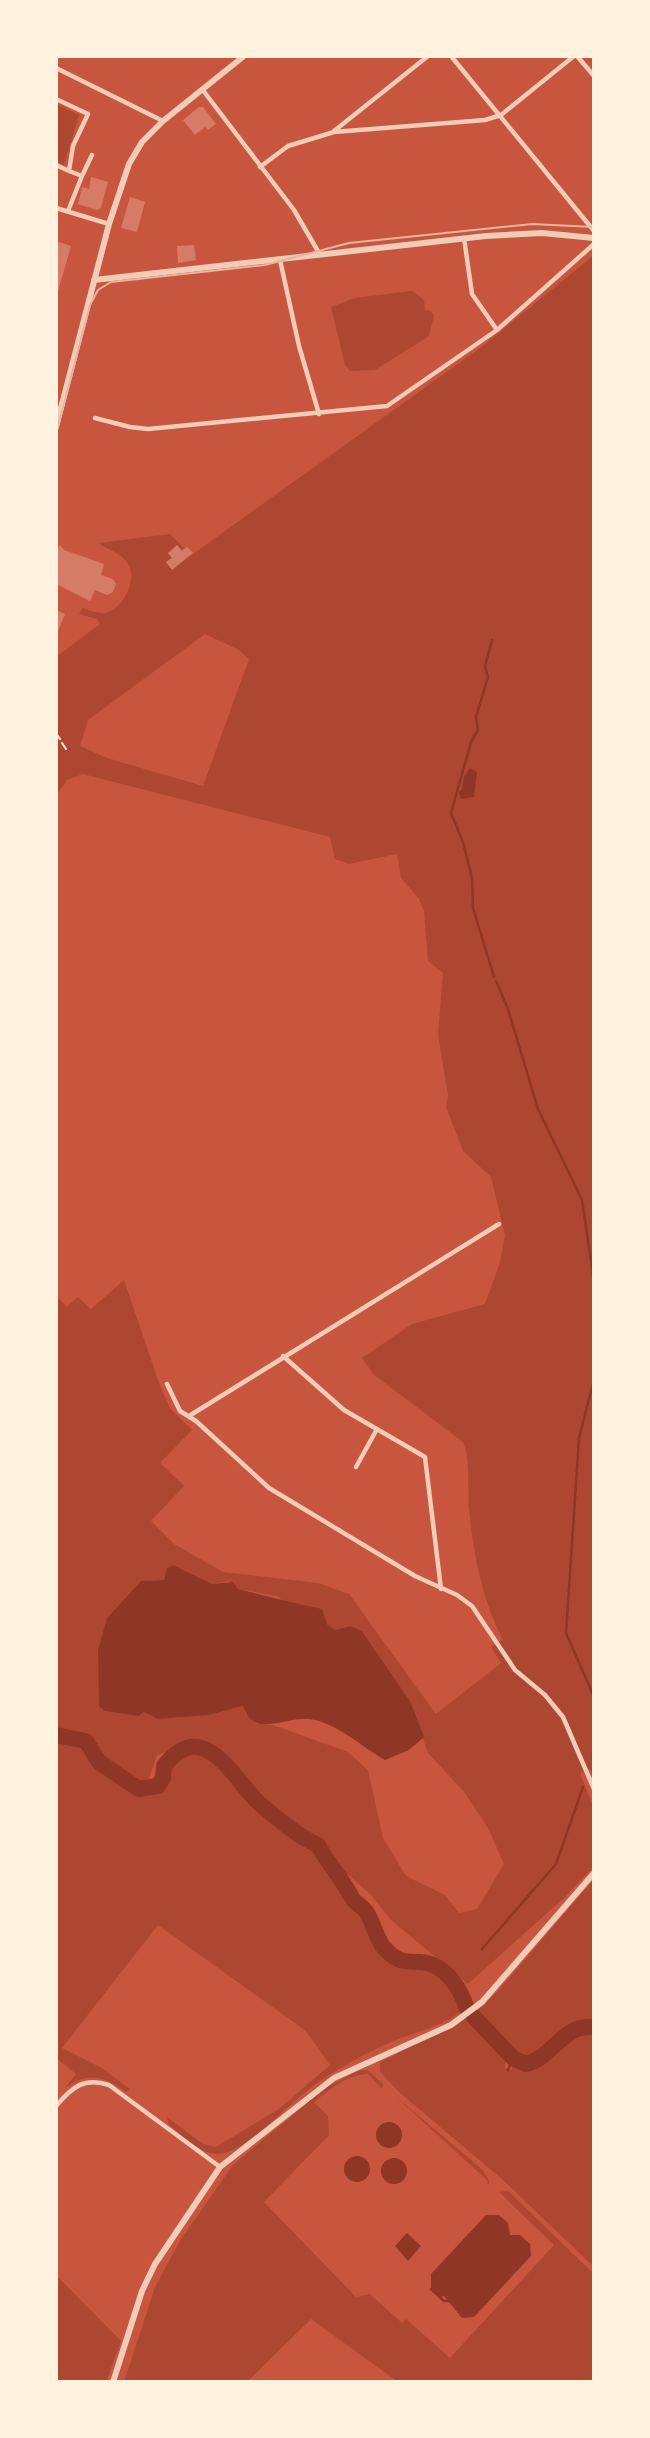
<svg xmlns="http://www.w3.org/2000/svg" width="650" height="2438" viewBox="0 0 650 2438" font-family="Roboto,sans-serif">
  <rect width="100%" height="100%" fill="#c8553d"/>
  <path fill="#ae4732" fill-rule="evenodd" d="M56,104L79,115L64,165L56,162Z
    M594,255V1777L590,1769L580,1773L594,1808V1866L565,1897L468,1984L391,1920L371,1895L274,1809L233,1764L199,1741L157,1755L143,1796C159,1795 169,1785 166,1769L176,1759L193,1750C222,1752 232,1780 250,1798C269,1817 293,1835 317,1847L321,1857L366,1914L382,1950L398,1963L411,1967L423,1965L448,1979L459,1993L464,2009C446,2024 429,2028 407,2036C377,2046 334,2070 309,2089C286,2106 247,2152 219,2154C201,2155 182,2135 169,2125L167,2117L203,2144L216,2147L279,2109L330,2065L306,2031L158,1925L62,2048L102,2068L130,2089L126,2092C104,2076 88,2071 65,2088L76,2074L56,2058V1296L67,1307L78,1297L91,1309L124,1280L159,1383L170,1408L192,1430L160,1463L184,1486L151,1521L174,1544L223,1572L318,1583L349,1594L436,1714L501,1663L491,1647L503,1640C482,1600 473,1553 469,1508C467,1486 471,1462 463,1442L374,1375L362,1358L412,1324L485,1304L500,1262L505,1235L491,1177L463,1151L446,1107L448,1095L438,1034L443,973L428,961L424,911L419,899L401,878L397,854L349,864L335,859L330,837L83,774L67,780L56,796V657L100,624L97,619L79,614L83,608C89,610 99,614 105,613C123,610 138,579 128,564C120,551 108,551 99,543L170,534L184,548L166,562L172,569L483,346ZM205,634L239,650L249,659L203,786L107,758L80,746L88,720ZM173,1565L214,1584L229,1581L238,1589L277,1596L287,1603L304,1605L335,1630L350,1626L362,1631L410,1701L428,1753L465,1793L488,1828L504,1864L477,1909L459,1913L445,1895L406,1876L383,1838L368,1770L348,1752L273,1725L256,1724L245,1714L243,1706L209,1715L158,1719L144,1712L139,1716L122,1713L100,1686L98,1650L107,1618L141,1581L164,1580L167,1568Z
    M412,291L424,300L425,310L431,311L434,315L429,336L375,370L350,371L345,365L331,307L354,298Z
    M594,1879V2023C558,2019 549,2061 521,2059L475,2013L497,1992Z
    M469,2016L506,2057L505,2068L511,2070L514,2063C542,2081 559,2027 594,2029V2267L503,2180L399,2092L380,2072V2062C392,2058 402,2050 414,2044C433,2035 451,2028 469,2016Z
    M360,2070L369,2071L383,2084L382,2089L368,2074C347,2075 330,2089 314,2102L328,2116L329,2135L264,2202L356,2297L370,2294L402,2323L406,2319L450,2358L554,2245L499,2192L508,2191L594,2274V2382H398L311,2319L247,2382H124L155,2287L181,2239L233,2165L325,2088Z
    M395,2096L483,2170L489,2181L488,2186L487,2180Z
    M56,2275L121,2341L106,2382H56Z"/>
  <path fill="#8f3625" d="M470,768L477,772L474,797L461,799L459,792L462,790L464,777Z
    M173,1565L213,1584L233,1582L238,1589C267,1596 293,1603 322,1609L327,1624L335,1630L350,1626L362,1631L410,1701L424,1737L409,1750L385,1760C362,1747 334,1721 309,1719C284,1717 253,1739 243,1706L209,1715L158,1719L144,1712L139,1716L105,1711L99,1706L98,1650L107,1618L141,1581L164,1580L167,1568Z
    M376 2135a13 13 0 1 1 26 0a13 13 0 1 1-26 0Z
    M344 2169a13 13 0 1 1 26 0a13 13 0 1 1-26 0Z
    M381 2171a13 13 0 1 1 26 0a13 13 0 1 1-26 0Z
    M486,2215H499L508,2223L510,2235H520L530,2244L531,2256L474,2317L462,2318L444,2296L440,2297L431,2288V2274Z
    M407,2233L421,2246L408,2261L395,2246Z"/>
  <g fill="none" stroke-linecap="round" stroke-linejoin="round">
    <path stroke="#8f3625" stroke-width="2.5" d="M492,640L485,666L488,677L476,717L478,730L471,742L451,813L463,842L472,878L473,908L494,977
      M496,981L508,1009L538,1109L582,1200L594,1281
      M593,1760L594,1697L566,1633L579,1438L594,1380
      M482,1949L556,1864L583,1787
      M508,2070L513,2058
      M431,2289L444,2301H449"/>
    <path stroke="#8f3625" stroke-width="16" d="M56,1735L86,1741L99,1762L139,1789L158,1786L163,1778L164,1766C204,1715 233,1779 260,1804C278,1819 297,1836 318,1845C328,1864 343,1879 352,1898C356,1904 364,1907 367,1913C374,1924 377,1942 387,1951C398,1962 406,1962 420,1962C445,1963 461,1989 467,2009
      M474,2017L513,2058L526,2064C554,2057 562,2024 594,2027"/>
  </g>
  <path fill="#d67c66" d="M199,107H203L216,124L208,130L205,127L195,135L183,120Z
    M91,177L108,182L101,208L97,210L78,204L82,187L89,189Z
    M130,197L145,202L137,232L121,228Z
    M56,241L71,246L57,295H56Z
    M194,245L196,260L178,263L177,246Z
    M60,545L64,550L104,564L101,575L113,579L116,584L113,592L107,595L95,590L90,601L56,584V550Z
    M177,545L182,551L187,547L193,553L172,570L166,562L172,558L168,553Z
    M56,610L65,614L56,636Z"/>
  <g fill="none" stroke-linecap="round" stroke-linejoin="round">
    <path stroke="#fff3e0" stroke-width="2" d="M62,743L66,749"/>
    <path stroke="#f1ccb7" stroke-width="2.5" d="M56,734L60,739"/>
    <path stroke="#f1ccb7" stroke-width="4.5" d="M451,56L594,231
      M577,56L594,76
      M56,68L163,121
      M202,89L294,210L319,253
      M56,99L88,114L73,146L69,171L56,165
      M334,131L428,56
      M260,167L288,146L334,132L485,120L501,115L574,56
      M82,176L92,155
      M56,208L109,224
      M68,211L82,176L69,171
      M464,238L472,294L497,330
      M280,260L299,346L319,414
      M95,418L130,427L148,429L387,406L497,330L594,244
      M283,1356L344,1410L425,1457L441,1589
      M167,1384L180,1411L196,1421L269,1488L415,1576L457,1595L472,1606L515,1670L545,1695L563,1717L594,1789
      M189,1416L499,1224
      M356,1467L377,1429
      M56,2106C72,2087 84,2077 109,2085L220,2167"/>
    <path stroke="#f1ccb7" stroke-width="6" d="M94,280L486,236L542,233L594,238
      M56,427L109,224L129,164L142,142L163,121L244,56
      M113,2382L142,2291L155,2264L220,2167L334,2078L451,2025L482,2002L594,1873"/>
    <path stroke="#e9b49f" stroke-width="2" d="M56,434L90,305L98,290L111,282L265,265L349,243L532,224L594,227"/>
  </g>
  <rect width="650" height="2438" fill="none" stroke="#fff3e0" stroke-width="116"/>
</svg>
